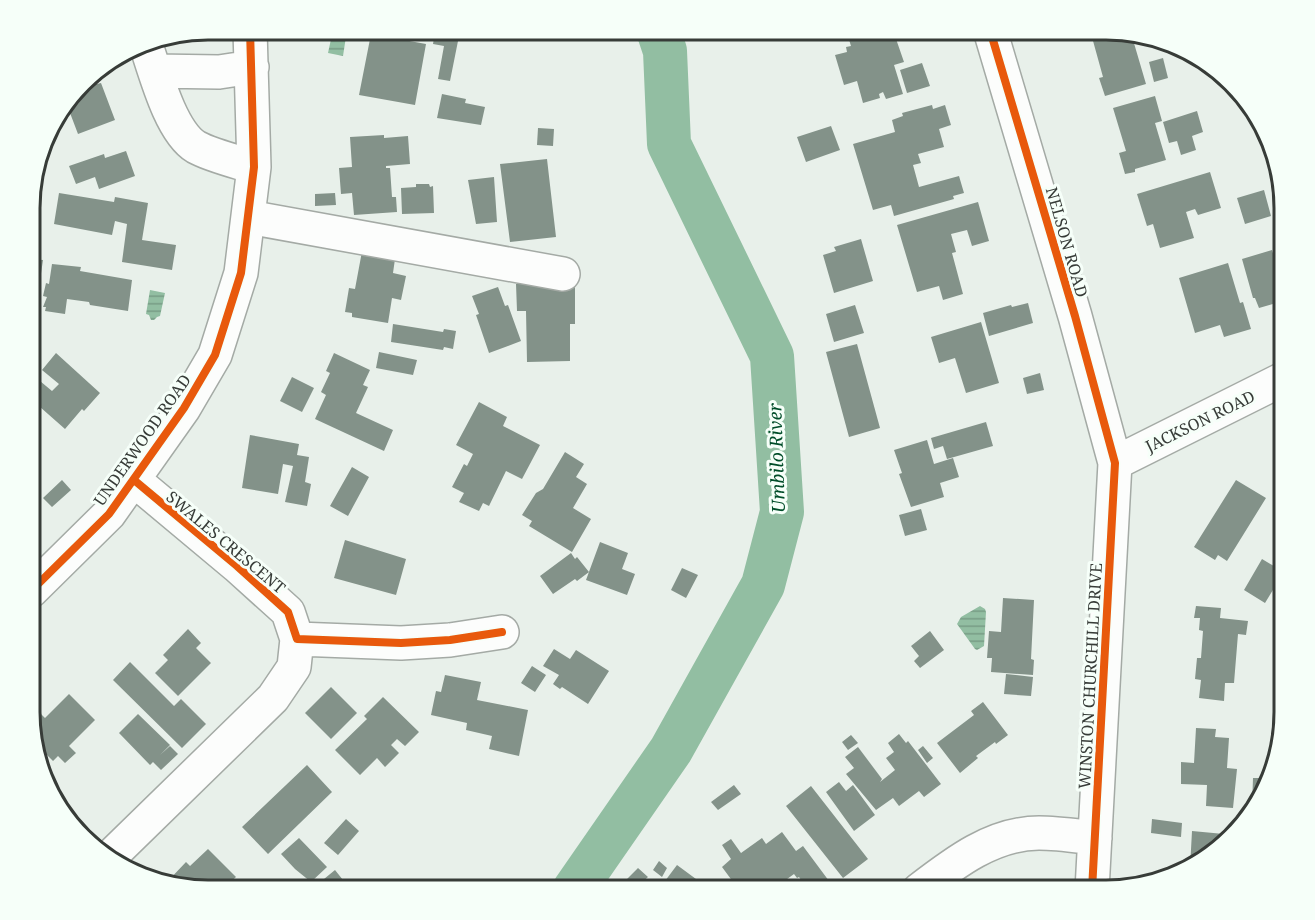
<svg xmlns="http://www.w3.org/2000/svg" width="1315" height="920" viewBox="0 0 1315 920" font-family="'Noto Serif',serif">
  <defs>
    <pattern id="water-rules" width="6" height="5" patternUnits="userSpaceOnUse" patternTransform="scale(1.5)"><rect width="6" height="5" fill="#92bea2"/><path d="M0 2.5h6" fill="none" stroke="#789c85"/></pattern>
  </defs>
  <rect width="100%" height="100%" fill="#e8f0ea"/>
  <path fill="url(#water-rules)" d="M333,30H347L343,56L328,53Z
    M150,290L165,293L160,316L157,317L154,320H151L149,315L146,314Z
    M980,606L985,609L986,612L984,646L977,650L975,649L957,624L961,617Z"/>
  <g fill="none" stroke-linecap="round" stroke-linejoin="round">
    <path stroke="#92bea2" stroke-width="44" d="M574,890L671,750L763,585L782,512L772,356L669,144L665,51L658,30"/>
  </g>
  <path fill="#839289" d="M846,30H884L886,39L895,36L904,62L894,65L903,94L886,99L883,92L879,94L880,98L863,103L857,81L844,85L835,55L847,52L846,47L851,46Z
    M1090,30H1118L1131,33L1146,84L1105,96L1099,78L1103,77Z
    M435,32L459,36L450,81L438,79L444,46L433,44Z
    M371,34L426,44L415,105L359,95Z
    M1163,58L1168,78L1154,82L1149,62Z
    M922,63L930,86L907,93L900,70Z
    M93,73L97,84L101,83L115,120L78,134L67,105Z
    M442,94L466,99L465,103L485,107L481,125L437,118Z
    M1155,96L1162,121L1155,123L1166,160L1135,169V172L1125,174L1119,153L1126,151L1113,108Z
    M932,105L933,109L945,105L951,125L939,129L944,147L918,154L921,163L913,165L919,187L959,176L964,193L953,196L954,199L894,216L891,205L873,210L853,144L895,132L892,120L903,116L902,113Z
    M1197,111L1203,132L1192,136L1196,150L1181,155L1177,141L1169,143L1163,122Z
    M831,126L840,150L806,162L797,137Z
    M538,128L554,129L553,146L537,145Z
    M384,135V138L408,136L410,164L386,166V168H390L392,197H396L397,212L354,215L352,193L341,194L339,168L352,167L350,137Z
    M126,151L135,176L99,189L95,177L76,184L69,166L104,154L105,158Z
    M547,159L556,237L510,242L500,164Z
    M1210,172L1221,208L1198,215L1195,209L1186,212L1194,238L1160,248L1153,224L1147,226L1137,194Z
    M494,177L497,222L476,224L468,180Z
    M416,184H429L430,187L433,186L434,213L402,214L401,188L416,187Z
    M1264,190L1271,216L1245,224L1237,198Z
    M59,193L114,202L115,197L148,203L142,240L176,245L172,270L122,262L127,224L115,221L112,235L54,224Z
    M335,193L336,205L315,206V194Z
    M978,202L989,241L972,246L967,230L951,234L956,252L952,253L963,294L943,300L939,286L917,292L897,225Z
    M861,239L873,281L834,293L823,255L836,251L834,247Z
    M363,246L396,252L393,273L406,276L401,300L392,298L388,323L352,317V313L345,312L349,288L355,289Z
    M1272,250L1285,292V304L1274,307L1273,304L1259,308L1255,298H1253L1242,259Z
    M31,259L43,260L39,287L31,286Z
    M1228,263L1240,303L1243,302L1251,329L1224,337L1220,325L1195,333L1179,278Z
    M52,264L81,267L80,271L132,280L128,311L90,305L89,302L67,299L65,314L45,311L46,307H43L47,297L43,296L46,283L49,284Z
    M516,284H575V324H570V361L527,362L526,311H517Z
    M498,287L505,306L508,305L521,341L489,353L476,315L479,314L472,296Z
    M1028,303L1033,323L989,336L983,313L1011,305L1012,307Z
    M855,305L864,333L834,342L826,314Z
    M981,322L999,383L966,393L955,358L939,363L931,337Z
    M393,324L443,332L444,329L456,331L453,349L444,347L443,350L391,342Z
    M857,344L880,428L849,437L826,352Z
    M379,352L417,360L413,375L376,368Z
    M56,353L100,393L84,411L82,409L65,429L31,399V391L40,381L52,391L59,384L42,370Z
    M334,353L370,370L363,385L368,387L356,413L393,430L384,451L315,419L326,395L321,392L330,373L326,371Z
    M1040,373L1044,390L1027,394L1023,378Z
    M292,377L314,388L302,412L280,401Z
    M479,402L507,417L503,426L540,445L522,479L506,471L489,506L483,503L479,511L459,502L464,493L452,487L464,464L467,466L473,454L456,445Z
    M986,422L993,446L947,459L943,446L934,449L931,438Z
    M250,435L299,444L297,455L309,457L305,482L311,484L307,506L285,502L293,466L283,464L278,494L242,488Z
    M927,440L934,464L953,458L959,477L940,483L944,497L911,507L899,474L902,473L894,450Z
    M565,452L584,464L576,477L587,484L573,508L591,519L572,552L529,526L532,521L522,515L536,493L543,489Z
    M352,467L369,477L348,516L330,506Z
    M62,480L71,490L52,507L43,498Z
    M1236,480L1266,498L1227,561L1218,555L1215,560L1194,547Z
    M921,509L927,530L905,536L899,515Z
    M345,540L406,559L396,595L334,578Z
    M600,542L628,553L622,569L635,574L627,595L586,580Z
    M571,553L575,559L577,557L589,572L577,581L575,579L553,594L540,576Z
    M1262,559L1284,572L1265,603L1244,590Z
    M682,568L698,575L686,598L671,590Z
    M1003,598L1034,600L1031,659L1034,660L1033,675L991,672L992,658H987L989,631L1001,632Z
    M1196,606L1221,608L1220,618L1248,621L1246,635L1238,634L1234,683H1225L1224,701L1199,698L1201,680L1195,679L1197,658H1201L1203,631L1199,630L1200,618H1194Z
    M188,629L201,643L196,648L211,663L178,696L155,673L168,660L163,655Z
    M930,631L944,650L920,668L914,661L919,656L911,646Z
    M554,649L570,659L576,650L609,671L588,704L562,687L560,689L553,684L559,675L543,666Z
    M130,662L174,706L181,699L206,724L182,748L113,680Z
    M532,666L546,675L535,692L521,683Z
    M1006,674L1033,677L1031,696L1004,694Z
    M445,675L481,682L477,700L528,710L519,756L489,749L492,736L466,730L467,723L431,715L436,691L441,692Z
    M331,687L357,713L331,739L305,713Z
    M69,694L95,720L69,746L76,753L65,763L58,756L53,761L34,742L31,735V721L40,713L45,718Z
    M383,697L419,732L405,746L397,739L391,745L399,753L385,767L377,758L360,775L335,750L367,719L364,716Z
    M983,702L1008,735L996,744L995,742L976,756L978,758L960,773L937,743L974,715L971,711Z
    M138,714L170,745L160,755L170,746L178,754L161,770L153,762L150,765L119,733Z
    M1196,728L1216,729L1215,737L1229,738L1227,768L1237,769L1233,808L1206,806L1207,785L1181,784V762L1194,763Z
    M899,734L906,743L908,741L941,784L924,797L919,791L899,806L893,798L876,810L846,774L854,768L845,757L858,747L882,779L880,782L895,770L886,758L894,752L888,743Z
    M851,735L858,743L848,750L842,742Z
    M923,746L933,758L927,763L918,750Z
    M307,765L332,792L268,854L242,827Z
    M1253,778H1268V784L1255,807H1252Z
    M839,782L846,791L853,785L875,815L854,831L826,792Z
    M734,785L741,794L718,810L711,802Z
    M811,786L868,859L843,878L786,806Z
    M346,819L359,831L338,855L324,843Z
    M1152,819L1182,823L1181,837L1151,833Z
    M1192,831L1224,834L1223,841L1190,868Z
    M782,832L796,851L803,846L829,881L818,890H808L799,877L797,878L794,874L772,890H764L760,884L752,890H739L722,867L731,859L722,845L731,839L741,853L762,838L766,844Z
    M299,838L327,867L311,882L295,869L281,854Z
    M208,849L236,877L227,885L232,890H197L169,884L167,882L186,862L190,866Z
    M659,861L667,868L662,877L653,870Z
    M677,865L696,879L694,882L704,890H662L667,883L665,881Z
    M638,868L648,877L633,890L625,881Z
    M335,870L351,890H332L324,879Z
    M317,883L327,890H306L308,886Z"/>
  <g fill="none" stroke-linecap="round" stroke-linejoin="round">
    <defs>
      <path id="minor" d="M990,30L1075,316L1115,463L1092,890
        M145,42C155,71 170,131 196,147C210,155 238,162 254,167
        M155,71L219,72L252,67
        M248,217L563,274
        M1115,463L1285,378
        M134,480L237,566L288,612L297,639L401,643L450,640L502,632
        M31,591L109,514L184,408L215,355L241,273L254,167L250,30
        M109,858L273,698L294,667L297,639
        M919,890C954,863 993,833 1039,833C1057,833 1077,836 1095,838"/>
    </defs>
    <use href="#minor" stroke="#a4aaa5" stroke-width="36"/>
    <use href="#minor" stroke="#fcfdfc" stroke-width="33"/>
    <defs>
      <path id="cycleway" d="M990,30L1075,316L1115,463L1092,890
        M134,480L237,566L288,612L297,639L401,643L450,640L502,632
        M31,591L109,514L184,408L215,355L241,273L254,167L250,30"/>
    </defs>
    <use href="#cycleway" stroke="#f6fff9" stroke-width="11"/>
    <use href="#cycleway" stroke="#e8590c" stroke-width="8"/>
  </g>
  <g text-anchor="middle" stroke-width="6" stroke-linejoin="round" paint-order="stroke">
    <g font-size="16" fill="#373c38" stroke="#f6fff9">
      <text transform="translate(1067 242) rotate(74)" y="6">NELSON ROAD</text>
      <text transform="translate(1200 421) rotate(-26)" y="6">JACKSON ROAD</text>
      <text transform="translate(142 440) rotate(-55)" y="6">UNDERWOOD ROAD</text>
      <text transform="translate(226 542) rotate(40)" y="6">SWALES CRESCENT</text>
      <text transform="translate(1090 676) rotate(-87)" y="6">WINSTON CHURCHILL DRIVE</text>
    </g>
    <g font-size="18" font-style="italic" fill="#004d29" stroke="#f6fff9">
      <text transform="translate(777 458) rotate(-92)" y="6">Umbilo River</text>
    </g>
  </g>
  <path d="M0 0H1315V920H0ZM208 40H1106A168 168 0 0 1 1274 208V712A168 168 0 0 1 1106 880H208A168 168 0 0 1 40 712V208A168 168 0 0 1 208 40Z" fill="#f6fff9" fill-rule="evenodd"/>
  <path fill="none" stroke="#373c38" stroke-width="3" d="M208 40H1106A168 168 0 0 1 1274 208V712A168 168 0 0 1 1106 880H208A168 168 0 0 1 40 712V208A168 168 0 0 1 208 40Z"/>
</svg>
